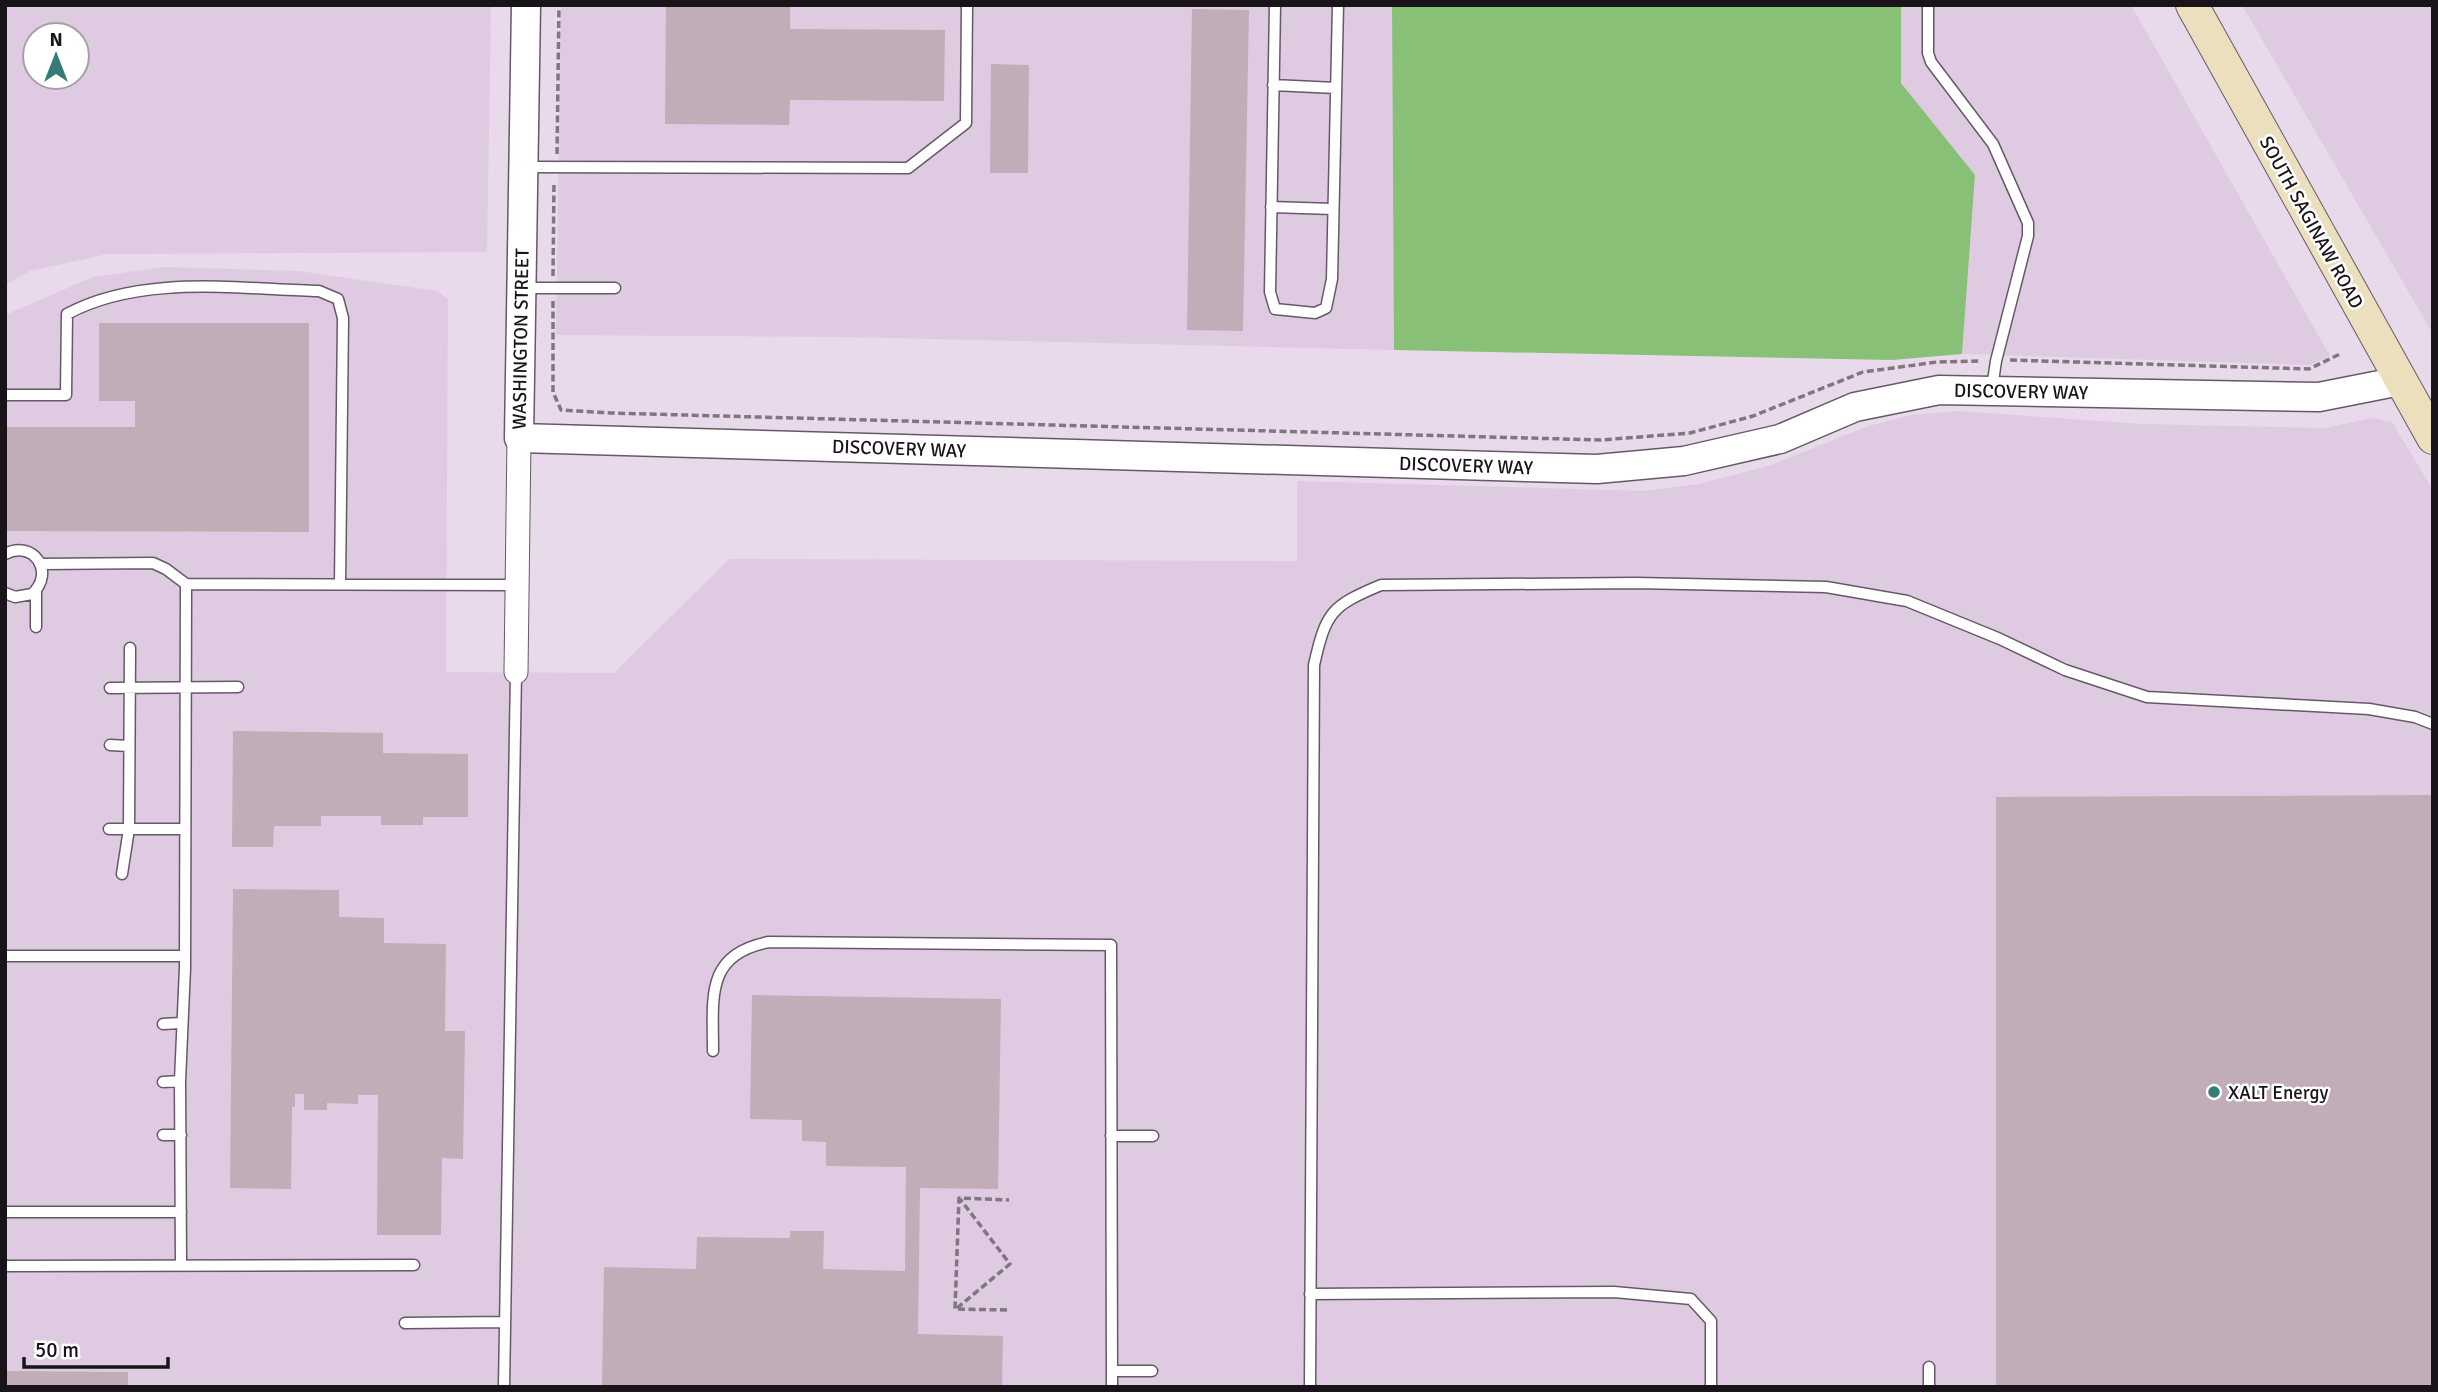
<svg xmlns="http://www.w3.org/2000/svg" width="2438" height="1392" viewBox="0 0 2438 1392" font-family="Signika,sans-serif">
  <rect width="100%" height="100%" fill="#e8daea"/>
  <path fill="#decbe1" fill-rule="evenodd" d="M5,5H491L487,252L108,254L30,271L5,285ZM77,35V77H35V35Z
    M561,5H1392L1394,350L846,337L556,335Z
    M1901,5H2131L2330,356L2310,365L1962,354L1975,175L1901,83Z
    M2242,5H2433V334Z
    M165,267L299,271L437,291L448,300L446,672L614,673L729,559L1297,561V481L1644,491L1699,484L1771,465L1865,427L1911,415L1959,411L2142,424L2325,428L2372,418L2392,422L2433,490V1387H5V315L93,277Z"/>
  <path fill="#87c076" d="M1392,5H1901V83L1975,175L1962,354L1892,360L1394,350Z"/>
  <path fill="#c1adb7" d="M666,5H790V29L945,30L944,101L790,100L789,125L665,124Z
    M1192,9L1249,10L1243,331L1187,330Z
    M991,64L1029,65L1028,173H990Z
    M99,323H309V532L5,531V427H135V401H99Z
    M233,731L383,733V753L468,754V817H423V825H381V816H321V826H274L273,847H232Z
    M2433,795V1387H1996V797Z
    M233,889L339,890V917L384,918V943L446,944L445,1031H465L463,1159L442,1158L441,1235H377L378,1095H358V1104L327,1103V1110H304V1094H295V1107H292L291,1189L230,1188Z
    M752,995L1001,999L998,1189L920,1188L918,1334L1003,1336L1002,1387H602L604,1267L696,1269L697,1237L790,1238V1231H824L823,1269L905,1271L906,1167L826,1166V1142L802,1141V1120L750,1119Z
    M5,1371L128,1372V1387H5Z"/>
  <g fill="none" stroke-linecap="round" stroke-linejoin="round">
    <defs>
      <path id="service" d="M1275,5L1270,292L1275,309L1315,313L1326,308L1332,279L1338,5
        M1928,5V53L1931,62L1993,144L2028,223V236L1996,361L1992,388
        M1273,85L1336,88
        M524,167L908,168L966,123L967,5
        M1271,207L1333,209
        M524,288H615
        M5,395H66L67,314C141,274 238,289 319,291L338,299L343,318L340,584
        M5,554C33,539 56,572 32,594L15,597L5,593
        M41,564L153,563L166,569L186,584
        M36,590V627
        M110,688L238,687
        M110,745L129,746
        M109,829H184
        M122,874L129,829L130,648
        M5,956H185
        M163,1024L180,1023
        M713,1051C713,997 705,954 769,942L1111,945L1112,1387
        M163,1082L180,1081
        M163,1135H181
        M1111,1136H1153
        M5,1212H181
        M181,1265L180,1081L185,968L186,584L518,585
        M5,1266L414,1265
        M1310,1294L1614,1292L1691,1299L1711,1321V1387
        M405,1323L505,1322
        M1112,1371H1152
        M504,1387L516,672
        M1310,1387L1314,665C1326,612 1331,606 1381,585L1636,583L1826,587L1907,601L2000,639L2065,670L2147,697L2369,709L2415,717L2433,724
        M1929,1387V1367"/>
      <path id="minor" d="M516,672L519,438"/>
      <path id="tertiary" d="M526,5L519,438L1597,469L1684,461L1780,439L1855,407L1939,390L2319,397L2400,381"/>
      <path id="secondary" d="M2192,5L2433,438"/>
    </defs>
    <use href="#service" stroke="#665967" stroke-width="13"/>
    <use href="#minor" stroke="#665967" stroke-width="25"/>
    <use href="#tertiary" stroke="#665967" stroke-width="31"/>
    <use href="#secondary" stroke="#665967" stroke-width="34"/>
    <path stroke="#7f7680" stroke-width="3.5" stroke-dasharray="7 3.5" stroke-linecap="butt" d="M557,154L559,5
      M553,276L554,182
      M553,301V392L561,410L611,413L1601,440L1690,433L1753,416L1863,372L1937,362L1981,361
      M2010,360L2309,369L2340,354
      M957,1308L1010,1264L960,1199
      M1007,1310L955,1309L959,1198L1009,1200"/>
    <use href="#service" stroke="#fff" stroke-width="10"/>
    <use href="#minor" stroke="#fff" stroke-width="23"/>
    <use href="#tertiary" stroke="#fff" stroke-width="28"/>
    <use href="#secondary" stroke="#ebdfbe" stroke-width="32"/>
  </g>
  <circle fill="#357c74" stroke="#fff" stroke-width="2.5" cx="2214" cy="1092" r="7"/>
  <g text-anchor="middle" stroke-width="5" stroke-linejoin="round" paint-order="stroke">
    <g font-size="19" fill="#191419" stroke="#fff">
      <text transform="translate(2312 222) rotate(61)" y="7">SOUTH SAGINAW ROAD</text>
      <text transform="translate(520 339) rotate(-89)" y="7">WASHINGTON STREET</text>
      <text transform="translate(2021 391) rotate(1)" y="7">DISCOVERY WAY</text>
      <text transform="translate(899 448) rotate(2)" y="7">DISCOVERY WAY</text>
      <text transform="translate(1466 465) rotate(2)" y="7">DISCOVERY WAY</text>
    </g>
    <g font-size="19" fill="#191419" stroke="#fff" text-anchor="start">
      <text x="2228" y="1099">XALT Energy</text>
    </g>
  </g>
  <rect width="2438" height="1392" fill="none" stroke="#191419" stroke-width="14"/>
  <g transform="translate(56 56)"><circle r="33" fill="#ffffff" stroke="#a3a1a3" stroke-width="2"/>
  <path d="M0-5L12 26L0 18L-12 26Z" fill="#357c74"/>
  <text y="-10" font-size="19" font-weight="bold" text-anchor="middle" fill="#191419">N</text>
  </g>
  <path d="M24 1357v10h144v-10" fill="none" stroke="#191419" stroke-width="3.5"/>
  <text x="35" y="1357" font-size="21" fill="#191419" stroke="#ffffff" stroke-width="5" paint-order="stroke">50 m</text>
</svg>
